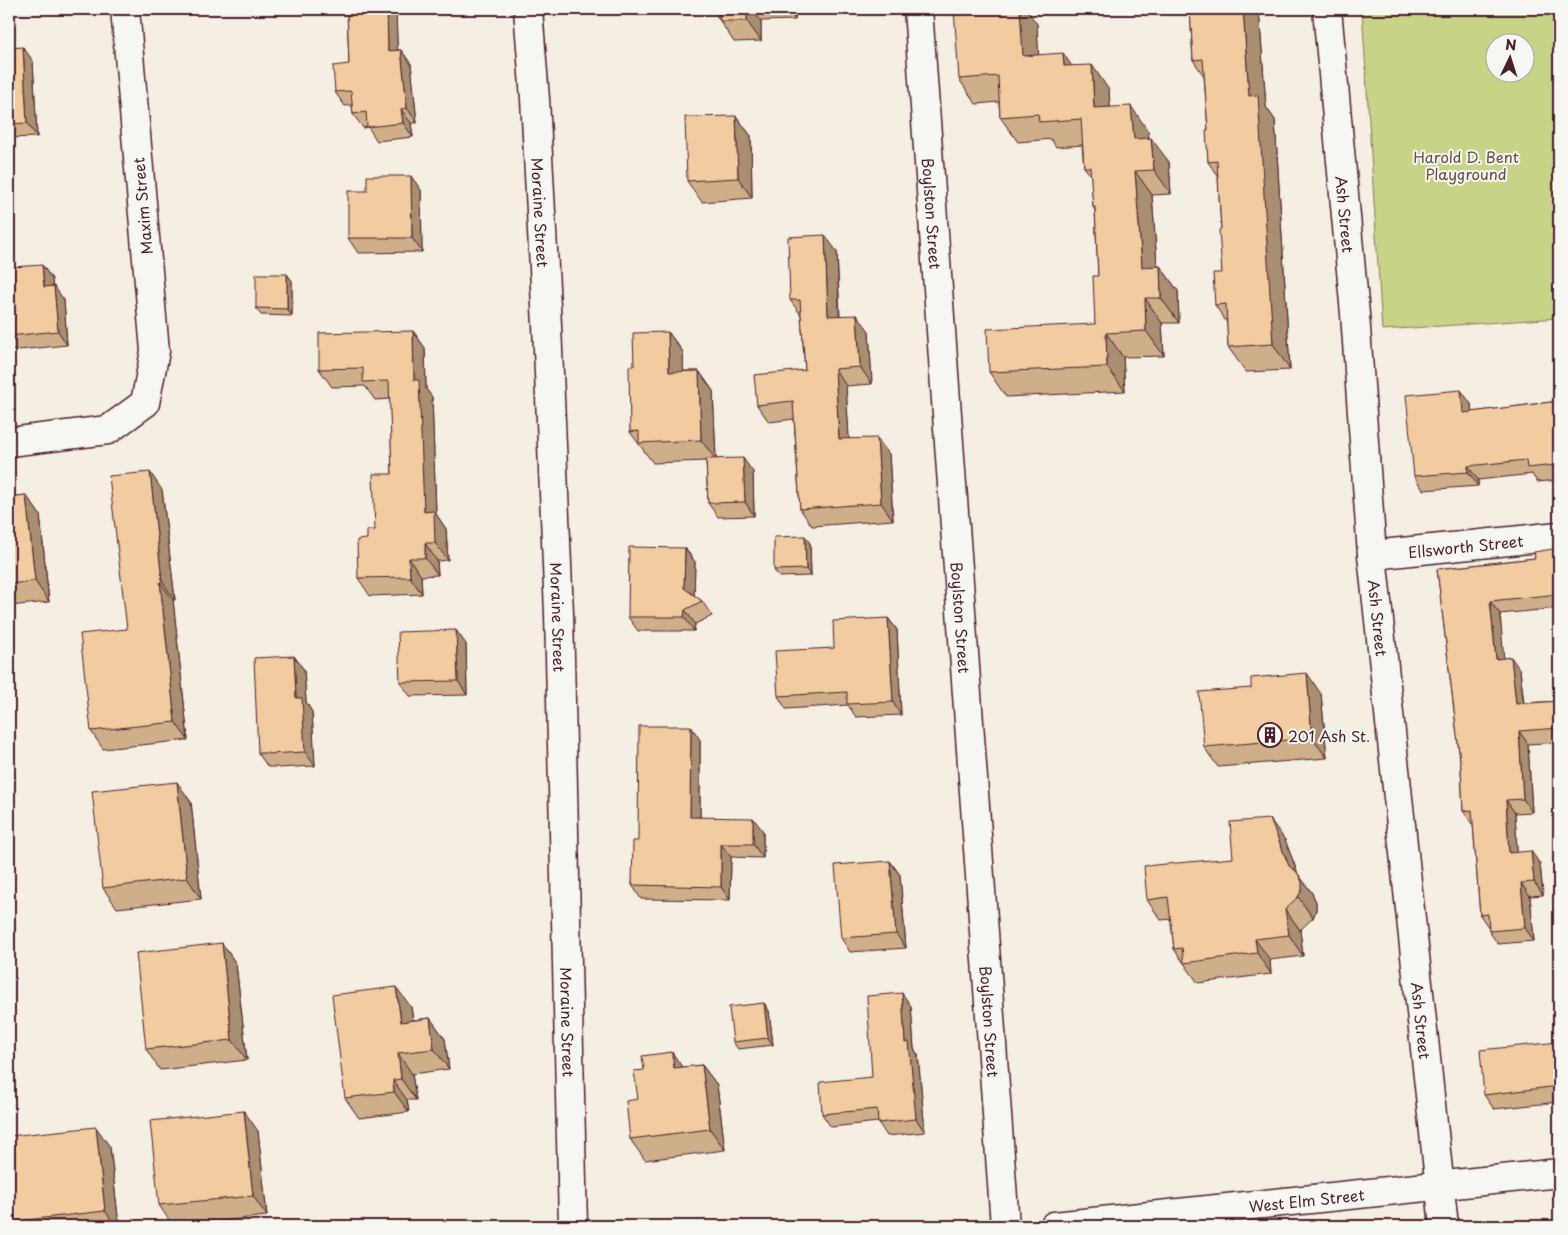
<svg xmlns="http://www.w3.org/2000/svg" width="1568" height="1235" viewBox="0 0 1568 1235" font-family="'Playpen Sans',sans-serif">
<rect width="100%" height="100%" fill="#f5eee2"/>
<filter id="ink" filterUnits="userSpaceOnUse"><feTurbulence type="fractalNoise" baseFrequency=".02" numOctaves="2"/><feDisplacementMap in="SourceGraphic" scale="10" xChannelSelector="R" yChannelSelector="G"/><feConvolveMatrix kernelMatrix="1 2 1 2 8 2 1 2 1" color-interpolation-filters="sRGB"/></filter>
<g filter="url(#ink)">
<path fill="#c7d488" stroke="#887a5a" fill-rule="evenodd" d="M1362 9H1559V318L1382 330ZM1496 42H1526V72H1496Z"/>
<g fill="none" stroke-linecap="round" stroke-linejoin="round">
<defs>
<g id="street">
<path id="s1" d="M528 9 535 99 547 325 559 613 573 1226"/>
<path id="s2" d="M918 9 1005 1226"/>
<path d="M9 442 108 430 145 403 155 351 125 9"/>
<path id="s3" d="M1372 555 1559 536"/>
</g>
<g id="secondary">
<path id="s4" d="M1327 9 1355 314 1372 555 1444 1226"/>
<path id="s5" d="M1054 1226 1559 1173"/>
</g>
</defs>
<use href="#street" stroke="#4a1f2b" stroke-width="31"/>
<use href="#secondary" stroke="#4a1f2b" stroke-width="31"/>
<use href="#street" stroke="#f6f6f2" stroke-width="28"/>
<use href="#secondary" stroke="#f6f6f2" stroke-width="28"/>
</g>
<path fill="#cfaf8a" stroke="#4a1f2b" d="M347 9H396L397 50H401L411 64 417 123H411L413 137 377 141 368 127 363 128 353 114 352 105 345 106 335 92 349 64Z
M712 9H795V20L761 21V41L734 42Z
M1190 9H1259L1266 107 1275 120 1290 370 1246 372 1228 347 1227 323 1215 305 1222 273 1221 229 1218 176 1208 162V130L1204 76 1193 60Z
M1037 24 1038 55 1072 66 1109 90 1110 107 1148 131 1149 138 1169 162 1171 194 1152 195 1157 266H1160L1178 291 1179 323H1162L1164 356 1123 357 1125 391 1006 397 989 372 1095 324 1098 276 1095 210 1093 207 1091 176 1084 167 1082 145 1056 147 1051 139 1018 142 1000 117 999 102 976 104 959 79Z
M9 48 33 61 37 137 9 138Z
M736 116 751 136 752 198 702 202 687 181Z
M421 190 422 252 358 253 348 238Z
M837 252 840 316 869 331 872 384 846 386 849 439 889 454 893 520 812 526 800 509 794 419 769 422 757 405 805 370 801 315 790 300Z
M42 265 52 279V287L64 300 67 345 9 351V291L15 290Z
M287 274 292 281V316L261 315 256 308Z
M413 331 425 348 426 389 432 397 436 514 446 529 448 560 437 561 438 575 421 576 422 594 370 596 358 578 367 539 375 530 392 474 390 399 375 400 365 386 332 387 319 369Z
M668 332 683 352V371H699L713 391 716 459 753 472 754 516 718 517 708 503 706 461 653 463 630 432 634 366Z
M1559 401V480L1537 482 1532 474 1478 480V486L1423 490 1414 476 1471 404 1472 412Z
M162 490 175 600H173L188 740 103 749 91 731 127 629Z
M26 495 40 515 49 602 9 606V497Z
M810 543 811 576 779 577 774 570Z
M685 548 695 562 694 595 702 601 712 616 695 624 694 631H638L628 617Z
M1559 548V608L1500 614 1503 658 1520 670 1524 703 1559 701V742L1528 744 1532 812 1515 813 1517 852 1540 864 1543 895 1530 896 1534 941 1498 944 1489 931V928L1480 915 1473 824H1472L1463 811 1461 768 1437 569 1535 558Z
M888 618 897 630 901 715 856 717 848 705 786 709 778 696 834 648Z
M466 644 467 695 410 696 400 682Z
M294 656 304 670 306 702 312 712 315 766 278 768 277 767H268L258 753Z
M1321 694 1327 758 1218 767 1204 747Z
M700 740V817L763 831V858L731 857 730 900 641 899 632 885 638 841Z
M191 802 201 899 117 908 103 888Z
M1285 840 1298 874 1312 893 1316 902V910L1313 918 1300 930 1303 956 1270 960 1271 974 1198 983 1174 949 1171 919 1161 920 1147 900 1233 858Z
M890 861 900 875 906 948 850 952 841 938Z
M222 943 236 964 247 1060 160 1070 146 1049Z
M764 1003 769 1011 773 1045 738 1049 733 1042Z
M911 1006 914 1049 918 1055 925 1132 887 1136 878 1122 831 1127 822 1114 872 1077Z
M411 1007 413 1020 430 1018 445 1039 449 1069 412 1074 416 1100H407L409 1112 359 1118 345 1098Z
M1559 1042V1102L1494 1109 1484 1095Z
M702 1065 717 1085 725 1150 645 1160 630 1139 638 1099 682 1067Z
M258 1131 267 1216 173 1226 159 1205Z
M9 1136 110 1147 119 1226H9Z"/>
<path fill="#a98f71" stroke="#4a1f2b" d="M387 9H396L398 65 388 51Z
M747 9H752L761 21V41L747 21Z
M787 9H795V20Z
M1014 9H1026L1037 24 1040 81 1023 56Z
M1243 9H1259L1266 107 1275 120 1290 370 1273 344 1249 96Z
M23 47 33 61 37 137 27 123Z
M401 50 411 64 417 123 407 108Z
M1063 53 1080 78 1064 66Z
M1092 65 1109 90 1112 133 1094 108Z
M1131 106 1148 131 1151 164 1134 139Z
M401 109 411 123 413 137 403 123Z
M736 116 751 136 752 198 738 178Z
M1151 138 1169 162 1171 194 1154 170Z
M1135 171 1152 195 1159 292 1142 267Z
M411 176 421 190 422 252 412 238Z
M825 235 837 252 840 333 828 316Z
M42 265 52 279 54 302 44 287Z
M1160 266 1178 291 1179 323 1161 298Z
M287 274 292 281V316L287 309Z
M54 286 64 300 67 345 58 331Z
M1145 298 1162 323 1164 356 1146 331Z
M857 315 869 331 872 384 860 367Z
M413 331 425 348 426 389 432 397 436 514 446 529 448 560 435 543 424 512 414 380Z
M668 332 683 352 684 392 669 372Z
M1106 333 1123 357 1125 391 1107 367Z
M835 369 846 386 850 456 839 439Z
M699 371 713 391 716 460 701 440Z
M1461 390 1471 404 1473 427 1463 413Z
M877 438 889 454 893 520 881 503Z
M1555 453 1559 459V469L1556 465Z
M743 458 753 472 754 516 745 502Z
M1468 466 1478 480V486L1468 472Z
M150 472 162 490 175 600 162 581Z
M26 495 40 515 49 602 35 581Z
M805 536 810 543 811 576 806 569Z
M425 543 437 561 438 575 425 558Z
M685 548 695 562 694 602 684 588Z
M409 558 421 576 422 594 410 577Z
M160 582 173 600 188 740 175 722Z
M1490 601 1500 614 1505 672 1496 659Z
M685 610 695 624 694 631 684 617Z
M888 618 897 630 901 715 893 702Z
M456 630 466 644 467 695 458 681Z
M294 656 304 670 306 702 312 712 315 766 305 752 296 698Z
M1511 657 1520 670 1525 717 1516 704Z
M1307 673 1321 694 1327 758 1312 738Z
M691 726 700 740V830L690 817Z
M1519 731 1528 744 1532 812 1523 799Z
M177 782 191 802 201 899 187 878Z
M1506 800 1515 813 1518 866 1509 853Z
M753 818 763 831V858L753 844Z
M1270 819 1285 840 1298 874 1312 893 1316 902V910L1313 918 1298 897 1289 866Z
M721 844 731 857 730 900 721 887Z
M1531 851 1540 864 1543 895 1534 882Z
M890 861 900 875 906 948 896 934Z
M1521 883 1530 896 1534 941 1525 928Z
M1285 909 1300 930 1303 956 1289 935Z
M1255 939 1270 960 1271 974 1257 953Z
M222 943 236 964 247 1060 232 1040Z
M396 987 411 1007 416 1042 401 1022Z
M902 993 911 1006 914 1049 918 1055 925 1132 916 1119 905 1043Z
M764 1003 769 1011 773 1045 768 1038Z
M430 1018 445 1039 449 1069 434 1049Z
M672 1052 686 1073 674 1068Z
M398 1053 412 1074 416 1100 401 1079Z
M702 1065 717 1085 725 1150 710 1129Z
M393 1080 407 1100 409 1112 394 1092Z
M244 1111 258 1131 267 1216 253 1196Z
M96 1127 110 1147 119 1226H116L105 1211Z"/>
<path fill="#f1cca1" stroke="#4a1f2b" d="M347 9H387L388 51 401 50 407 108 401 109 403 123 367 127 366 112 353 114 351 91 335 92 333 66 349 64Z
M719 9H747V21H720Z
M954 9H1020L1023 56 1063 53 1064 66 1092 65 1094 108 1131 106 1134 139 1151 138 1154 170 1135 171 1142 267 1160 266 1161 298H1145L1146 331 1106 333 1107 367 989 372 987 329 1095 324 1093 276H1098L1095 207H1093L1090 167H1084L1081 119 1039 122 1038 114 1000 117 998 76 959 79Z
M1190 9H1243L1249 96 1258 95 1273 344 1228 347 1226 304 1215 305 1213 273H1222L1219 230 1221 229 1217 161 1208 162 1206 130H1208L1203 59 1193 60Z
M23 47 27 123 9 124V48Z
M736 116 738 178 687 181 685 117Z
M367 176H411L412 238H348V191H367Z
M825 235 828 316 857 315 860 367 835 369 839 439 877 438 881 503 800 509 793 401 757 405 754 375 805 370 800 300H790L788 237Z
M42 265 44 287 54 286 58 331 9 336V291L15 290 13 267Z
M256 274H287V309L256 308Z
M413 331 414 380H419L424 512 434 511 435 543H425V558H409L410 577 358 578 357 540 367 539V530H375L373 474H392L389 381 363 382V368L319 369V333Z
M668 332 669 372 699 371 701 440 639 443V431L630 432 629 366H634L633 333Z
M1461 390 1463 413 1559 401V453H1555L1556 465 1527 468 1526 460 1468 466V472L1414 476 1406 395Z
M743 458 745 502 708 503 706 459Z
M150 472 162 581 160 582 175 722 91 731 80 634 127 629 109 476Z
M26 495 35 581 9 584V497Z
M805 536 806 569 774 570V537Z
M629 547 685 548 684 588 702 601 685 610 684 617H628Z
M1559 548V594L1490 601 1496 659 1511 657 1516 704 1559 701V728L1519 731 1523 799 1506 800 1509 853 1531 851 1534 882 1521 883 1525 928 1489 931 1488 914 1480 915 1472 810 1463 811 1461 768 1437 569 1535 558 1534 552Z
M888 618 893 702 847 704V692L778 696 775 651 834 648 833 621Z
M456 630 458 681 400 682 398 632Z
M294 656 296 698H302L305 752 268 754V753H258L254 658Z
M1307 673 1312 738 1204 747 1199 692 1251 688V678Z
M639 726H691L690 817 753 818V844H721V887L632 885 633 841H638Z
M177 782 187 878 103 888 92 791Z
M1270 819 1289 866 1297 872 1302 882V890L1298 897 1285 909 1289 935 1255 939 1257 953 1184 963 1182 948 1174 949 1168 897 1147 900 1144 866 1233 858 1230 822Z
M890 861 896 934 841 938 835 865Z
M222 943 232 1040 146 1049 136 953Z
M396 987 401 1022 430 1018 434 1049 398 1053 401 1079 393 1080 394 1092 345 1098 332 995Z
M902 993 905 1043 909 1042 916 1119 878 1123 877 1109 822 1114 820 1082 872 1077 867 996Z
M764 1003 768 1038 733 1042 729 1007Z
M1559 1042V1086L1484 1095 1480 1050Z
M672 1052 674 1068 702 1065 710 1129 630 1139 626 1101 638 1099 634 1071 644 1070 642 1056Z
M244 1111 253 1196 159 1205 150 1121Z
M96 1127 105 1211 9 1222V1136Z"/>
</g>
<defs>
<symbol id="building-ring" viewBox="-11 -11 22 22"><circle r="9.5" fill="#f6f6f2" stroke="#4a1f2b" stroke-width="1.5"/><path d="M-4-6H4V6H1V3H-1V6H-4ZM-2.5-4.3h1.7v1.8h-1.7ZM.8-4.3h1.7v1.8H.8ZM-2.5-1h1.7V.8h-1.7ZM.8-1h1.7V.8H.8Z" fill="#4a1f2b"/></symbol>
</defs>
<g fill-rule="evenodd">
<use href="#building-ring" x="1256" y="721" width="28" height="28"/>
</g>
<g text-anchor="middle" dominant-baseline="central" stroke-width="4" stroke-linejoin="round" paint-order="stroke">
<g font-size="15" fill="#694c42" stroke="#f6f6f2">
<text x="1466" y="156">Harold D. Bent<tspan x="1466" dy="17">Playground</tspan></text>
</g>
<g font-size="15" fill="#4a1f2b" stroke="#f6f6f2">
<text transform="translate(142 206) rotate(-95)">Maxim Street</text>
<text stroke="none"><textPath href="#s1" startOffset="204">Moraine Street</textPath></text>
<text stroke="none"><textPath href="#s2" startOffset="205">Boylston Street</textPath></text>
<text stroke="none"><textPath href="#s4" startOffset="206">Ash Street</textPath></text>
<text stroke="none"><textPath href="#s3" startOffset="94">Ellsworth Street</textPath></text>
<text stroke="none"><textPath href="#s1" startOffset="609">Moraine Street</textPath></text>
<text stroke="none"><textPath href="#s2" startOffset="610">Boylston Street</textPath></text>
<text stroke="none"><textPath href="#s4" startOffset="611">Ash Street</textPath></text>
<text stroke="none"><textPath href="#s2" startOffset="1015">Boylston Street</textPath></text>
<text stroke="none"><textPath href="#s4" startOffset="1016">Ash Street</textPath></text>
<text stroke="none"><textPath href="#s1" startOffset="1014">Moraine Street</textPath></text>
<text stroke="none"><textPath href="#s5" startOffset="254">West Elm Street</textPath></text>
</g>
<g font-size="15" fill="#4a1f2b" stroke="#f6f6f2" text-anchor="start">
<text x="1288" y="735">201 Ash St.</text>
</g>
</g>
<rect width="1568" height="1235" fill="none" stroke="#f6f6f2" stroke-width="30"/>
<rect x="15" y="15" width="1538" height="1205" fill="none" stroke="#4a1f2b" stroke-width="2" filter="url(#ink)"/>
<g transform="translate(1510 58) rotate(4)"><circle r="24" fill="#f6f6f2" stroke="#b1a0a2"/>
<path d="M0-4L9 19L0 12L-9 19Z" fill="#4a1f2b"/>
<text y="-8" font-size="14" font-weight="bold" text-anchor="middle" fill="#4a1f2b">N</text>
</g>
</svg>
